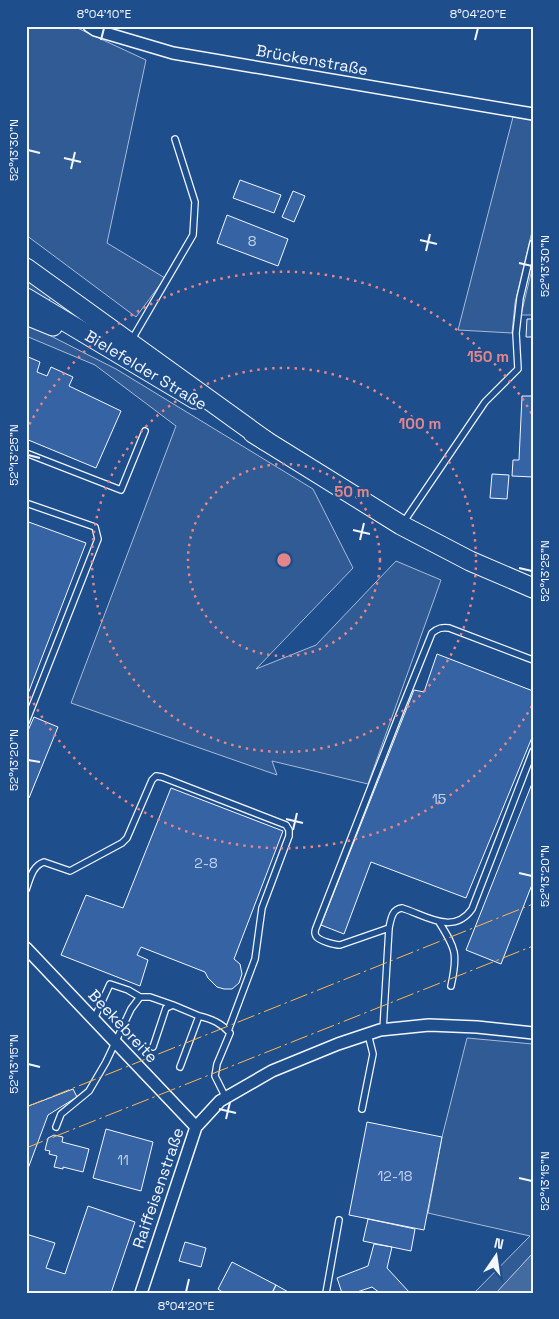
<svg xmlns="http://www.w3.org/2000/svg" width="559" height="1319" viewBox="0 0 559 1319" font-family="'Space Grotesk',sans-serif">
<rect width="100%" height="100%" fill="#1f4e8c"/>
<path fill="#305b95" stroke="#a8bbd7" d="M26 26H73L146 60 107 243 165 278 136 317 26 235Z
M513 117 533 120V227L515 303 512 333 458 330Z
M533 265V315H521Z
M26 275 53 294 48 302 26 289Z
M26 325 43 332 116 369 313 489 353 568 256 669 316 645 396 561 441 580 368 784 272 761 277 775 71 703 176 426 95 365 26 336Z
M467 1038 533 1044V1253L496 1293H474L530 1236 428 1213 442 1137Z"/>
<path fill="#446ba0" stroke="#a8bbd7" d="M533 1253V1293H496Z"/>
<path fill="#3563a3" stroke="#f2f6ff" d="M240 180 281 195 274 213 233 198Z
M293 191 305 196 294 222 282 217Z
M227 215 288 239 278 266 217 243Z
M527 319H533V337H526Z
M26 356 40 362 37 372 47 376 51 367 73 377 69 386 121 411 96 468 26 439Z
M522 396H533V477L512 476 513 460H519Z
M492 474 509 475 507 499 490 498Z
M26 521 86 543 26 699Z
M437 654 533 691V735L466 898 371 862 344 934 321 925 414 690 424 692Z
M34 717 58 727 29 798 26 797V735Z
M533 781V882L501 964 466 950Z
M171 788 283 831 234 959 240 964 242 974 239 983 232 989H224L217 987 208 978 205 972 141 947 137 955 148 960 140 986 61 955 86 895 123 908Z
M73 1089 77 1097 48 1115 26 1174V1107Z
M367 1122 442 1137 424 1230 349 1215Z
M106 1129 153 1142 141 1191 93 1178Z
M54 1135 63 1137 62 1142 89 1149 83 1172 63 1167V1169L54 1167 57 1156 49 1154 50 1151 45 1150 48 1138Z
M88 1206 135 1222 111 1293H26V1234L55 1243 46 1268 65 1274Z
M368 1219 415 1229 411 1251 363 1241Z
M185 1242 206 1248 201 1267 179 1261Z
M374 1244 392 1247 387 1268 410 1293H380L372 1287 354 1293H342L337 1278 368 1266Z
M232 1262 276 1285 272 1293H224L218 1289Z
M276 1285 290 1293H272Z"/>
<g fill="none" stroke-linecap="round" stroke-linejoin="round">
<defs>
<path id="service" d="M131 341 193 235 195 202 175 139
M26 453 121 490 145 431
M26 503 95 527 98 539 26 722
M403 523 485 402 518 369 516 333 520 298 533 243
M26 890C30 879 32 866 44 862L70 871 122 843 127 838 152 780 156 776 162 777 286 825 289 830V836L262 908 255 959 228 1031
M439 922C456 949 458 954 451 986
M389 928 340 945C335 945 319 941 316 936 314 933 315 931 316 928L399 715 432 633C438 628 442 627 449 628L533 660
M94 1019 110 984 128 990 140 997
M383 1030 389 928C391 919 392 909 402 908 425 915 453 936 472 909L533 751
M153 1047 166 1008 173 1005 199 1016
M180 1067 199 1016C212 1019 221 1023 230 1033L217 1064 215 1076 226 1098
M362 1109 373 1054 368 1034
M56 1127 61 1114 89 1091 106 1062 131 1009 140 997H150L173 1005
M326 1293 339 1220"/>
<path id="minor" d="M89 26 95 30 173 53 533 114
M26 948 196 1127
M141 1293 196 1127 220 1101 272 1071 338 1044 380 1030 429 1025 477 1027 533 1033"/>
<path id="primary" d="M26 298 195 399
M253 433 401 525 470 561 533 588"/>
<path id="trunk" d="M26 268 266 441
M26 315 53 326"/>
</defs>
<use href="#service" stroke="#f2f6ff" stroke-width="8"/>
<use href="#minor" stroke="#f2f6ff" stroke-width="14"/>
<use href="#primary" stroke="#f2f6ff" stroke-width="21"/>
<use href="#trunk" stroke="#f2f6ff" stroke-width="21"/>
<use href="#service" stroke="#1f4e8c" stroke-width="5.5"/>
<use href="#minor" stroke="#1f4e8c" stroke-width="11"/>
<use href="#primary" stroke="#1f4e8c" stroke-width="19"/>
<use href="#trunk" stroke="#1f4e8c" stroke-width="19"/>
<path stroke="#ffb74d" stroke-width="1" stroke-dasharray="18 4 2.5 4" stroke-linecap="butt" d="M26 1107 533 904
M26 1148 533 946"/>
</g>
<path fill="none" stroke="#f2f6ff" stroke-width="2" d="M101 40 104 28M475 40 478 28M28 150 40 153M64 158 81 162M71 169 75 152M420 240 437 244M426 251 430 234M519 263 532 266M28 455 40 458M353 530 370 534M360 540 364 523M519 568 532 571M28 760 40 762M286 819 303 823M293 830 297 813M519 873 532 876M28 1064 40 1067M219 1109 236 1113M226 1119 230 1102M519 1178 532 1181M186 1292 189 1279"/>
<g fill="none" stroke="#e38589" stroke-width="2.5" stroke-dasharray="2.5 5">
<circle cx="284" cy="560" r="96"/>
<circle cx="284" cy="560" r="192"/>
<path d="M532 706A288 288 0 0 1 26 689M26 431A288 288 0 0 1 532 414"/>
</g>
<g text-anchor="middle" dominant-baseline="central" stroke-width="4" stroke-linejoin="round" paint-order="stroke">
<g font-size="14" fill="#c3d1e8">
<text x="252" y="241">8</text>
<text x="439" y="799">15</text>
<text x="206" y="863">2-8</text>
<text x="123" y="1160">11</text>
<text x="395" y="1176">12-18</text>
</g>
<g font-size="16" fill="#f2f6ff" stroke="#1f4e8c">
<text transform="translate(312 60) rotate(10)">Brückenstraße</text>
<text transform="translate(146 370) rotate(31)">Bielefelder Straße</text>
<text transform="translate(123 1026) rotate(47)">Beekebreite</text>
<text transform="translate(158 1188) rotate(-71)">Raiffeisenstraße</text>
</g>
</g>
<circle cx="284" cy="560" r="8" fill="#e38589" stroke="#1f4e8c" stroke-width="2.5"/>
<g font-size="15" text-anchor="middle" font-weight="bold" fill="#e38589" stroke="#1f4e8c" stroke-width="4" stroke-linejoin="round" paint-order="stroke">
<text x="488" y="362">150 m</text>
<text x="420" y="429">100 m</text>
<text x="352" y="497">50 m</text>
</g>
<rect width="559" height="1319" fill="none" stroke="#1f4e8c" stroke-width="55"/>
<g transform="translate(496 1256) rotate(13)" stroke="#1f4e8c" stroke-width="4" paint-order="stroke">
<path d="M0-4L9 19L0 12L-9 19Z" fill="#f2f6ff"/>
<text y="-8" font-size="14" font-weight="bold" text-anchor="middle" fill="#f2f6ff">N</text>
</g>
<rect x="28" y="28" width="504" height="1264" fill="none" stroke="#f2f6ff" stroke-width="2"/>
<g font-size="12" text-anchor="middle" fill="#f2f6ff">
<text x="104" y="18">8°04'10"E</text>
<text x="478" y="18">8°04'20"E</text>
<text transform="translate(14 150) rotate(-90)" y="4">52°13'30"N</text>
<text transform="translate(545 266) rotate(-90)" y="4">52°13'30"N</text>
<text transform="translate(14 455) rotate(-90)" y="4">52°13'25"N</text>
<text transform="translate(545 571) rotate(-90)" y="4">52°13'25"N</text>
<text transform="translate(14 760) rotate(-90)" y="4">52°13'20"N</text>
<text transform="translate(545 876) rotate(-90)" y="4">52°13'20"N</text>
<text transform="translate(14 1064) rotate(-90)" y="4">52°13'15"N</text>
<text transform="translate(545 1181) rotate(-90)" y="4">52°13'15"N</text>
<text x="186" y="1310">8°04'20"E</text>
</g>
</svg>
